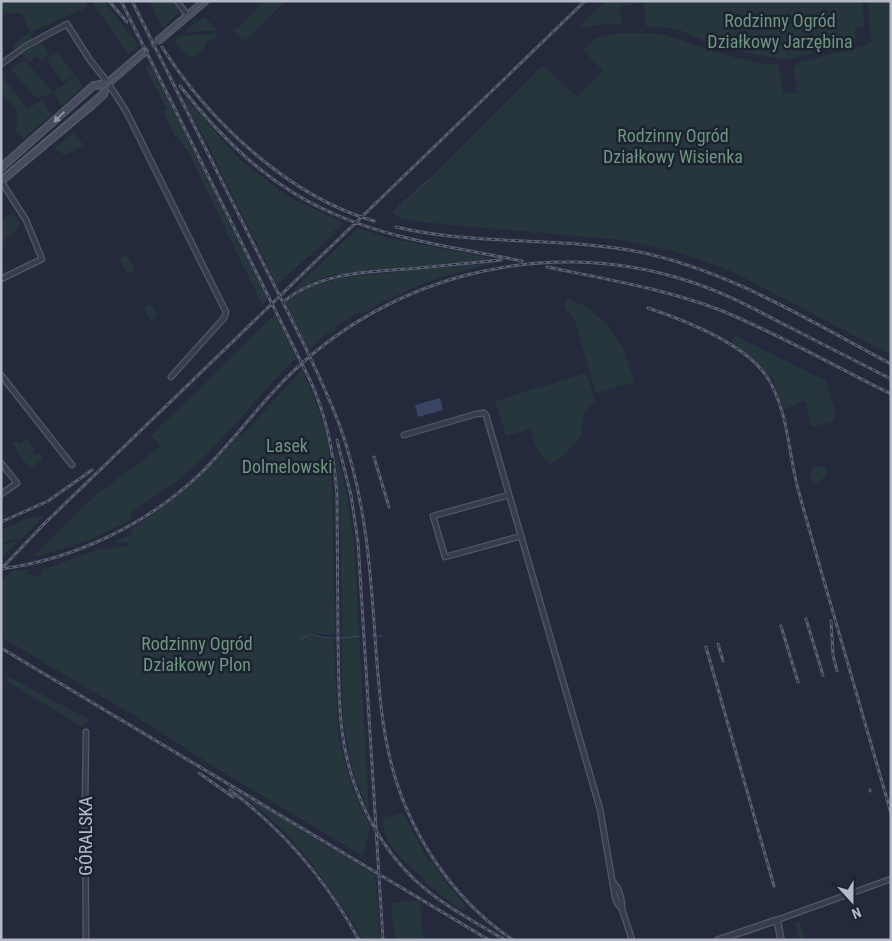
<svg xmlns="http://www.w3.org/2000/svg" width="892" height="941" viewBox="0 0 892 941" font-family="'Roboto Condensed',sans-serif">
<rect width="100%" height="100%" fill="#242a3b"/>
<path fill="#26363c" d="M1 1H86L88 7 33 31 34 33 30 35 33 40 16 49 11 46 30 32 21 13H1Z
M91 1H104L139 46 129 55Z
M149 1H173L180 12 163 28Z
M264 1H285L245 42 233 30 238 28Z
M605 1H863L864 26 855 27 856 39 818 43 819 51 785 60 775 58 732 50 707 42 677 29 646 26 644 2 620 7 621 24H605L578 29Z
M868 1H891V355L729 270 674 251 623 240 460 226 413 221 394 216 395 213 543 65 577 97 603 70 583 50 597 38 610 35 622 33 661 34 733 57 758 63 779 65 783 94 797 93 794 66 798 65V63L868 45V43L871 42Z
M204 17 218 30 183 33 193 24Z
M218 33 215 38 204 44 206 46C201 52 197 58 189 57L174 41 179 36Z
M41 41 49 54 42 61 37 56 29 62 21 54Z
M57 52 74 74 63 82 46 60Z
M24 60 50 89 51 93 37 99 11 69Z
M150 64 268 300 262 305 190 156 177 136 175 137 163 111 167 109 145 67Z
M1 75 28 109 43 99 49 111 53 113 23 139 14 129 18 124 16 110 1 92Z
M75 75 83 87 61 106 54 92Z
M186 98 241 161 289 197 344 223 337 230 335 228 333 229 336 232 277 285 207 143 183 100Z
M73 133 84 145 66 155 53 149Z
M12 213 20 224 14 233 1 243V222Z
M358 228 388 238 495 259 336 274 319 279 289 294Z
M124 256C130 257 135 266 133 271L130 273 126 272 120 260V258Z
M502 262C449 272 408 287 362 314L361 311 335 327 336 329 324 336 308 351 285 302 311 287 344 277Z
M567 298 585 306 606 323 623 347 634 382 596 393 574 319 564 308Z
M146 306C152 304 155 309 157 314L154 320 149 319 145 310Z
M275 314 296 358C266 387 240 421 210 451 187 475 160 494 131 512V520L87 541 35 557 34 555 99 492 104 489 161 446 151 435 200 389Z
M734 335 826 381 834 408 835 421 811 427 806 401 784 409 773 379 764 369 731 341Z
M302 369 318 408 328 444 332 484 335 635 309 633 311 636 332 639 334 641 338 735 351 785 370 826 363 856 216 768 142 720 1 637V581L14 570H29L28 573 34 577 42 574V570L102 548 105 550 128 545V542L116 543 115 541 132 534V528C173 502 208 472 239 435L242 436Z
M586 373 595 401 584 412 581 437 562 457 551 464 538 452 530 429 506 436 495 401Z
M27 439 35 450 32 453 34 455 38 452 43 459 30 469 12 444 16 441 19 444Z
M334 442 347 495 354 543 369 813 352 769 343 716 340 506Z
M815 466 827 468 826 476 814 485 811 480 812 467Z
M45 515 20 540 13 539 1 543V530L27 519Z
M15 541 18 542 1 558V546Z
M5 675 91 720 82 727 8 682Z
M225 783 375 875 380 940H363C339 898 310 858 276 824 260 809 242 797 225 783Z
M403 812 429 862 432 861 442 878 466 906 461 910 425 883V878C412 871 386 845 384 830 383 826 383 822 383 818Z
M416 900 420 903 423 940H395L391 903Z
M798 918 805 937 803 940 799 939 794 919 796 923 799 922Z"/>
<path fill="#3b4563" d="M440 398 443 410 418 417 415 405Z"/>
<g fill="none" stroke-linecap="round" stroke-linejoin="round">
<path stroke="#3b4563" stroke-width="1" d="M393 213 428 180
M371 636H373
M377 636H382
M301 639 311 634C326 640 344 638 360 636"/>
<path stroke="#3a3f50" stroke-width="6" stroke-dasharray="6 3" stroke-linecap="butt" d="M144 52 155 43"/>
<defs>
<path id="minor" d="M177 1 188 16
M1 64 26 46 67 24 90 60 108 83 126 111 226 312 224 318 171 377
M1 181 26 220 42 259 1 279
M1 375 72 465
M404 435 476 414 484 413 486 415 600 809 615 897 617 903 622 909 632 940
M1 463 17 483 1 494
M509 495 433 516 445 557 521 536
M614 883C620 890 622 899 622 909
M777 920 891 879
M86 940 85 805 86 732"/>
<path id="tertiary" d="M718 940 777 920 781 940"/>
<path id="secondary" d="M159 40 205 1
M1 168 93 86 108 83
M1 181 92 105 103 95 108 83 144 52"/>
</defs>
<use href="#minor" stroke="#535866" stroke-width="7"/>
<use href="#tertiary" stroke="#535866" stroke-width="8"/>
<use href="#secondary" stroke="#535866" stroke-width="9"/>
<use href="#minor" stroke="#383d4b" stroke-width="4.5"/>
<use href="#tertiary" stroke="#383d4b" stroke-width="5.5"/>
<use href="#secondary" stroke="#464b5e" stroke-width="6"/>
<path stroke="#5a6072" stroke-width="1" d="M160 41 206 1
M1 176 145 53"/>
<defs>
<path id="rail" d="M109 1 127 22
M121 1 309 378C327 415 334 454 337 495 337 543 338 591 338 639 339 670 338 700 342 731 349 787 375 842 416 881 442 905 475 922 505 940
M132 1C175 87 217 172 260 257 287 311 316 365 338 421 366 495 371 573 376 651 379 685 381 720 389 754 405 827 450 898 513 940
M162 47C209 121 288 196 374 221
M180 86C221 138 269 186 332 213 391 240 459 248 522 261
M396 227C472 245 552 237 629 250 724 267 806 319 891 364
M547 267C605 279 665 289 720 310 779 334 834 366 891 394
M283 302C319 273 364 272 408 269 439 266 470 263 501 260
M648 308C684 320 742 343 765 374 789 408 788 455 799 493 829 600 860 707 891 813
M337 440 351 495 358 542 383 940
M374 457 389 507
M1 522 48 501 92 470
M1 569C75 559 146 525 200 474 227 448 249 418 275 390 377 278 540 234 685 280 722 291 756 310 791 328 824 345 858 362 891 379
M1 569 44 524 585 1
M806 619 823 675
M831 621 833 655 837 671
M781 626 798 682
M718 644 723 661
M706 647 774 886
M1 648 489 940
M199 773 233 797
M230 790C283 830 327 881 359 940
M870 790V791"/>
</defs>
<use href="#rail" stroke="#5a6072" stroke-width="3"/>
<use href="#rail" stroke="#1d2230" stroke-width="1" stroke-dasharray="4" stroke-linecap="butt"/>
</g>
<defs><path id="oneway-solid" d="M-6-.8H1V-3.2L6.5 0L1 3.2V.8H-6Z" transform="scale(1.25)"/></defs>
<use fill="#8e92a2" href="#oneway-solid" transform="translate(59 117) rotate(136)"/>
<g text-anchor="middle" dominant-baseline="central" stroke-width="5" stroke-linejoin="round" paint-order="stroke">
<g font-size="18" fill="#6c967d" stroke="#1d2230">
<text x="780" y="20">Rodzinny Ogród<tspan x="780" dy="21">Działkowy Jarzębina</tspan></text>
<text x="673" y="135">Rodzinny Ogród<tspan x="673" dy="21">Działkowy Wisienka</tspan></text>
<text x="287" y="445">Lasek<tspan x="287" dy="21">Dolmelowski</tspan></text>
<text x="197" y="643">Rodzinny Ogród<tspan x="197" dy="21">Działkowy Plon</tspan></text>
</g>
<g font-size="18" fill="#b4b8c7" stroke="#1d2230">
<text transform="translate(85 836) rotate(-90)">GÓRALSKA</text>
</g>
</g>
<rect width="892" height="941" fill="none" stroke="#b4b8c7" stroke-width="5"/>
<g transform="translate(852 901) rotate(159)" stroke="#1d2230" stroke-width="4" paint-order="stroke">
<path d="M0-4L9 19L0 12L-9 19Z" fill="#b4b8c7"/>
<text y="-8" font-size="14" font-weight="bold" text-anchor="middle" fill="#b4b8c7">N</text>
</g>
</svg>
